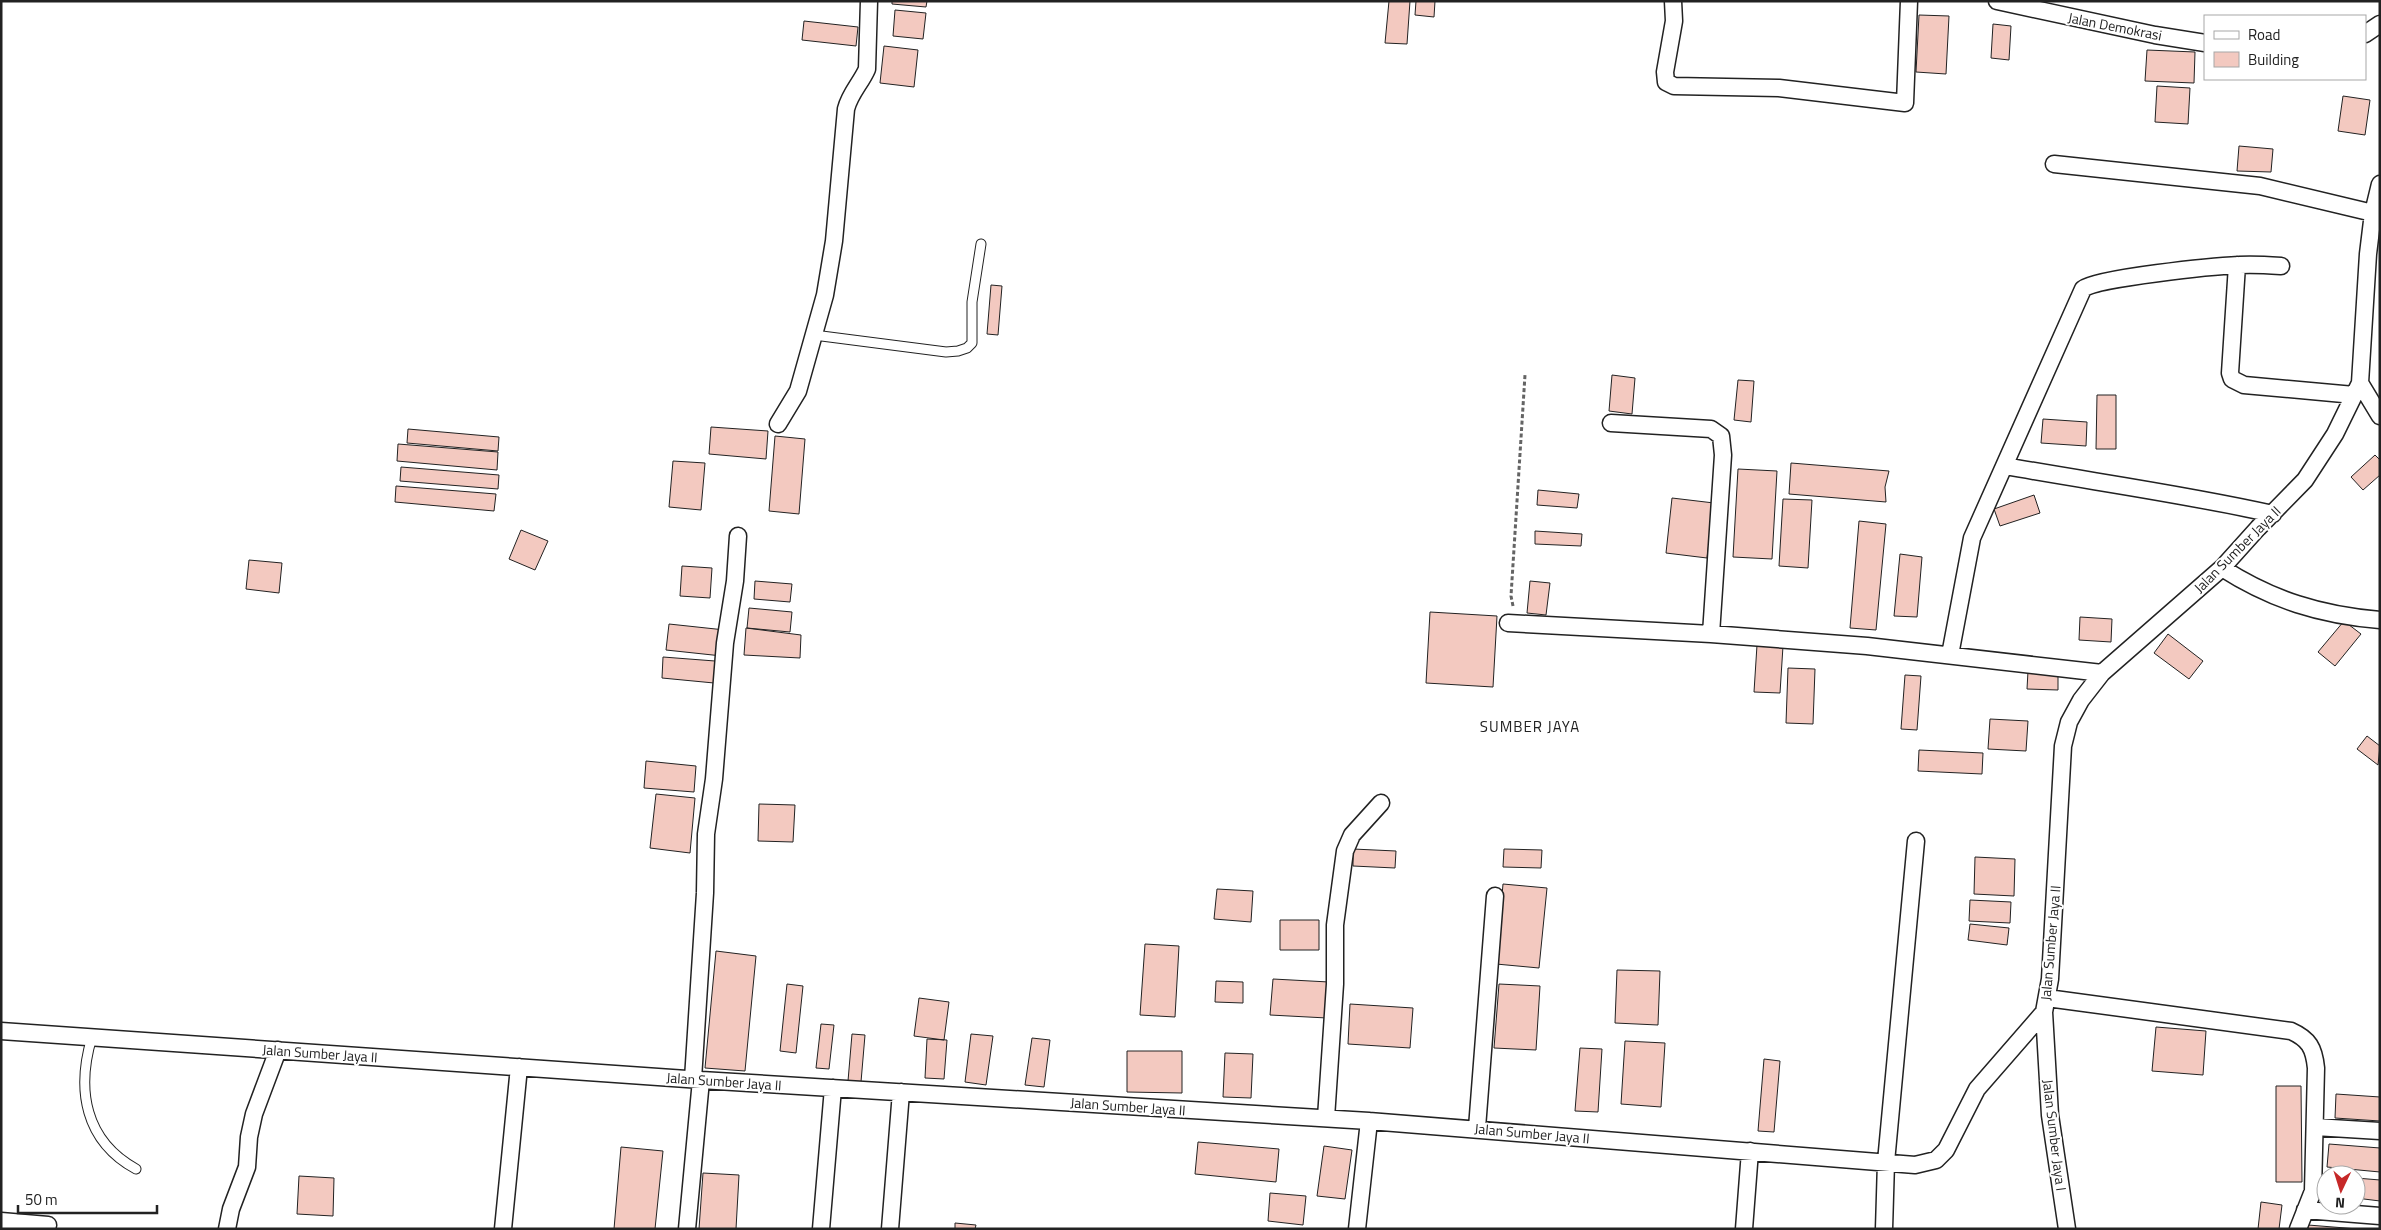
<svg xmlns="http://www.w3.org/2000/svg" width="2381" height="1230" viewBox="0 0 2381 1230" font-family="'Titillium Web',sans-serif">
<rect width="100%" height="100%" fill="#fff"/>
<path fill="#f3c9c0" stroke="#222" d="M892 1H927L926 7 892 4Z
M1389 1H1410L1407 44 1385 43Z
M1416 1H1435L1434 17 1415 15Z
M895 10 926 13 923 39 893 36Z
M1919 15 1949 16 1946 74 1916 72Z
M804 21 858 27 856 46 802 40Z
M1993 24 2011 26 2009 60 1991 58Z
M884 46 918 50 914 87 880 83Z
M2147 50 2195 52 2194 83 2145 81Z
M2157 86 2190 88 2188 124 2155 122Z
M2343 96 2370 100 2365 135 2338 131Z
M2239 146 2273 149 2271 172 2237 171Z
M991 285 1002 286 998 335 987 334Z
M1612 375 1635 378 1632 414 1609 411Z
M1738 380 1754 381 1751 422 1734 420Z
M2097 395H2116V449H2096Z
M2043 419 2087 422 2086 446 2041 443Z
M711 427 768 431 766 459 709 454Z
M408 429 499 437 498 451 407 443Z
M775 436 805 439 799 514 769 511Z
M398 444 498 452 497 470 397 461Z
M2375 455 2380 460V475L2363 490 2351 477Z
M673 461 705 463 701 510 669 507Z
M1791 463 1889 471 1885 487 1886 502 1789 494Z
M401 467 499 475 498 489 400 481Z
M1738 469 1777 471 1772 559 1733 557Z
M396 486 496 494 494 511 395 502Z
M1538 490 1579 494 1577 508 1537 505Z
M2034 495 2040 513 2000 526 1994 509Z
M1672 498 1714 503 1707 558 1666 553Z
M1783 499 1812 500 1808 568 1779 566Z
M1859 521 1886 524 1876 630 1850 628Z
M521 530 548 541 535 570 509 559Z
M1535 531 1582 534 1581 546 1535 544Z
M1900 554 1922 557 1917 617 1894 616Z
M249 560 282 563 279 593 246 589Z
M682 566 712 568 710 598 680 596Z
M755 581 792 584 790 602 754 599Z
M1530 581 1550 583 1546 615 1527 613Z
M749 608 792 612 790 632 747 628Z
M1430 612 1497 616 1493 687 1426 683Z
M2080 617 2112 619 2111 642 2079 640Z
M2344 621 2361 634 2335 666 2318 652Z
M669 624 725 630 722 656 666 650Z
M746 628 801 635 800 658 744 655Z
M2168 634 2203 661 2189 679 2154 653Z
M1757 645 1783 646 1780 693 1754 692Z
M663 657 715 661 714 683 662 678Z
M1788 668 1815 669 1813 724 1786 723Z
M2028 671 2058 672V690L2027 689Z
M1905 675 1921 676 1917 730 1901 729Z
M1990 719 2028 721 2026 751 1988 749Z
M2367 736 2380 746 2378 765 2357 749Z
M1919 750 1983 753 1982 774 1918 771Z
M646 761 696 766 694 792 644 788Z
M656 794 695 798 690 853 650 848Z
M759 804 795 805 793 842 758 841Z
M1353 849 1396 851 1395 868 1353 866Z
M1504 849 1542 850 1541 868 1503 867Z
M1975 857 2015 859 2014 896 1974 894Z
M1503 884 1547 888 1539 968 1496 964Z
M1217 889 1253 891 1251 922 1214 919Z
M1970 900 2011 902 2010 923 1969 921Z
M1280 920H1319V950H1280Z
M1970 924 2009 928 2007 945 1968 940Z
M1145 944 1179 946 1175 1017 1140 1015Z
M716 951 756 956 745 1071 705 1068Z
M1617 970 1660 971 1658 1025 1615 1023Z
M1273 979 1329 982 1327 1018 1270 1015Z
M1216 981 1243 982V1003L1215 1002Z
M787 984 803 986 796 1053 780 1051Z
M1499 984 1540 986 1536 1050 1494 1048Z
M919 998 949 1002 944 1040 914 1036Z
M1350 1004 1413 1008 1410 1048 1348 1044Z
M821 1024 834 1025 829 1069 816 1068Z
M2156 1027 2206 1031 2203 1075 2152 1071Z
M852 1034 865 1035 861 1082 848 1081Z
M971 1034 993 1036 986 1085 965 1082Z
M1032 1038 1050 1040 1044 1087 1025 1085Z
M927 1039 947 1040 944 1079 925 1078Z
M1625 1041 1665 1043 1661 1107 1621 1104Z
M1580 1048 1602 1049 1598 1112 1575 1111Z
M1127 1051H1182V1093L1127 1092Z
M1225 1053 1253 1054 1251 1098 1223 1097Z
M1764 1059 1780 1061 1774 1132 1758 1131Z
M2276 1086H2301L2302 1182H2276Z
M2336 1094 2380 1097V1121L2335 1118Z
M1198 1142 1279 1149 1276 1182 1195 1174Z
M2329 1144 2380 1148V1172L2327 1167Z
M1324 1146 1352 1150 1345 1199 1317 1196Z
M621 1147 663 1151 655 1229H614Z
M703 1173 739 1175 736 1229H699Z
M299 1176 334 1178 333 1216 297 1214Z
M2356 1178 2380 1180V1201L2356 1198Z
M1270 1193 1306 1196 1303 1225 1268 1221Z
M2261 1202 2282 1205 2279 1229H2258Z
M955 1223 976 1225 975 1229H955Z
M2308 1225 2358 1229H2308Z"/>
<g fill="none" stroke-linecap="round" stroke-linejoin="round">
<defs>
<path id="service" d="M814 335 946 352 958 351 967 348 972 343V302L981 244
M92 1037C76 1090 85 1141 136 1169"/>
<path id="minor" d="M1673 1 1674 21 1665 72 1666 82 1674 86 1779 88 1905 103 1909 1
M1997 1 2155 35 2205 43
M2365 34 2380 24
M2054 164 2260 186 2373 213
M2237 265 2230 373 2232 379 2244 385 2354 395
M2360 383 2380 416
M1611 423 1711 429 1721 436 1723 455 1711 634
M778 424 798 391 825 295 834 241 846 109C850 93 861 83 867 69L869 1
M2005 466C2094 482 2184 494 2273 514
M2222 568C2272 600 2320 615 2380 620
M1508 623 1711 634 1867 646 2102 673
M1950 655 1972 538 2083 289C2096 278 2215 266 2239 265 2253 264 2267 265 2281 266
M2047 998 2291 1031C2309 1039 2314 1048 2316 1068L2313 1191 2298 1229
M2044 1012 2050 1115 2067 1229
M1 1031 701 1080 1369 1121 1915 1165 1936 1160 1946 1150 1977 1089 2044 1012 2050 979 2063 746 2069 722 2081 700 2102 673 2222 568 2258 528 2305 480 2335 434 2360 383 2368 254 2373 213 2380 184
M693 1079 705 893 706 834 714 779 725 643 735 581 738 536
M1326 1118 1335 984V925L1345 851 1352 835 1381 803
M2315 1127 2380 1131
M1477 1128 1495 896
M2305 1210 2380 1216
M1 1221 48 1225
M227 1229 231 1209 247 1167 249 1137 254 1114 278 1050
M503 1229 519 1067
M687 1229 701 1080
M821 1229 833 1088
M890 1229 901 1092
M1357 1229 1369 1121
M1744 1229 1750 1151
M1884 1229 1886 1162 1916 841"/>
</defs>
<use href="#service" stroke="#222" stroke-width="11"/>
<use href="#minor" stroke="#222" stroke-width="19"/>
<path stroke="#646464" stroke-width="3" stroke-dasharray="4 2.5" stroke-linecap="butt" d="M1513 606 1511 596 1525 375"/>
<use href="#service" stroke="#fff" stroke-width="9"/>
<use href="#minor" stroke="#fff" stroke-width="16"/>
</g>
<g text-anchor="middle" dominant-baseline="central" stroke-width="4" stroke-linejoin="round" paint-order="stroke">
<g font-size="14" fill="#222" stroke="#fff">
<text transform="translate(2115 26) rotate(11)">Jalan Demokrasi</text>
<text transform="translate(2237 549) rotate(-45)">Jalan Sumber Jaya II</text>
<text transform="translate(2050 943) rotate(-85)">Jalan Sumber Jaya II</text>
<text transform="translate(320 1053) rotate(4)">Jalan Sumber Jaya II</text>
<text transform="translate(724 1081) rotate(4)">Jalan Sumber Jaya II</text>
<text transform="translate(1128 1106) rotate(4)">Jalan Sumber Jaya II</text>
<text transform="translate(1532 1133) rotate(5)">Jalan Sumber Jaya II</text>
<text transform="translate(2055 1135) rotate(83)">Jalan Sumber Jaya I</text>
</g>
<g font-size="15" letter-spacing="1" fill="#222" stroke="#fff">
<text x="1530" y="726">SUMBER JAYA</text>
</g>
</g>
<rect width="2381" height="1230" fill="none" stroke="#222222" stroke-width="5"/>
<rect x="2204" y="15" width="162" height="65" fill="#ffffff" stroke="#a7a7a7"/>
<rect x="2214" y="31" width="25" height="8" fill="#ffffff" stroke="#a7a7a7"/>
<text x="2248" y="40" font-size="15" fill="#222222">Road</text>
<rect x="2214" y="52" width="25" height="15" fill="#f3c9c0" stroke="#a7a7a7"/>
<text x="2248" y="65" font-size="15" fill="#222222">Building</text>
<g transform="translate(2341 1190) rotate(184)"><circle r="24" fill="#ffffff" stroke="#a7a7a7"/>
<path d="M0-4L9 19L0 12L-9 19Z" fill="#c62828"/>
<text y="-8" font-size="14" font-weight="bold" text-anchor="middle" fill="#222222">N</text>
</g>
<path d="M18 1205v8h139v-8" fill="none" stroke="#222222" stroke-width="2.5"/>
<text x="25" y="1205" font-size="15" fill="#222222" stroke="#ffffff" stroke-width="4" paint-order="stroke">50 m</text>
</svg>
